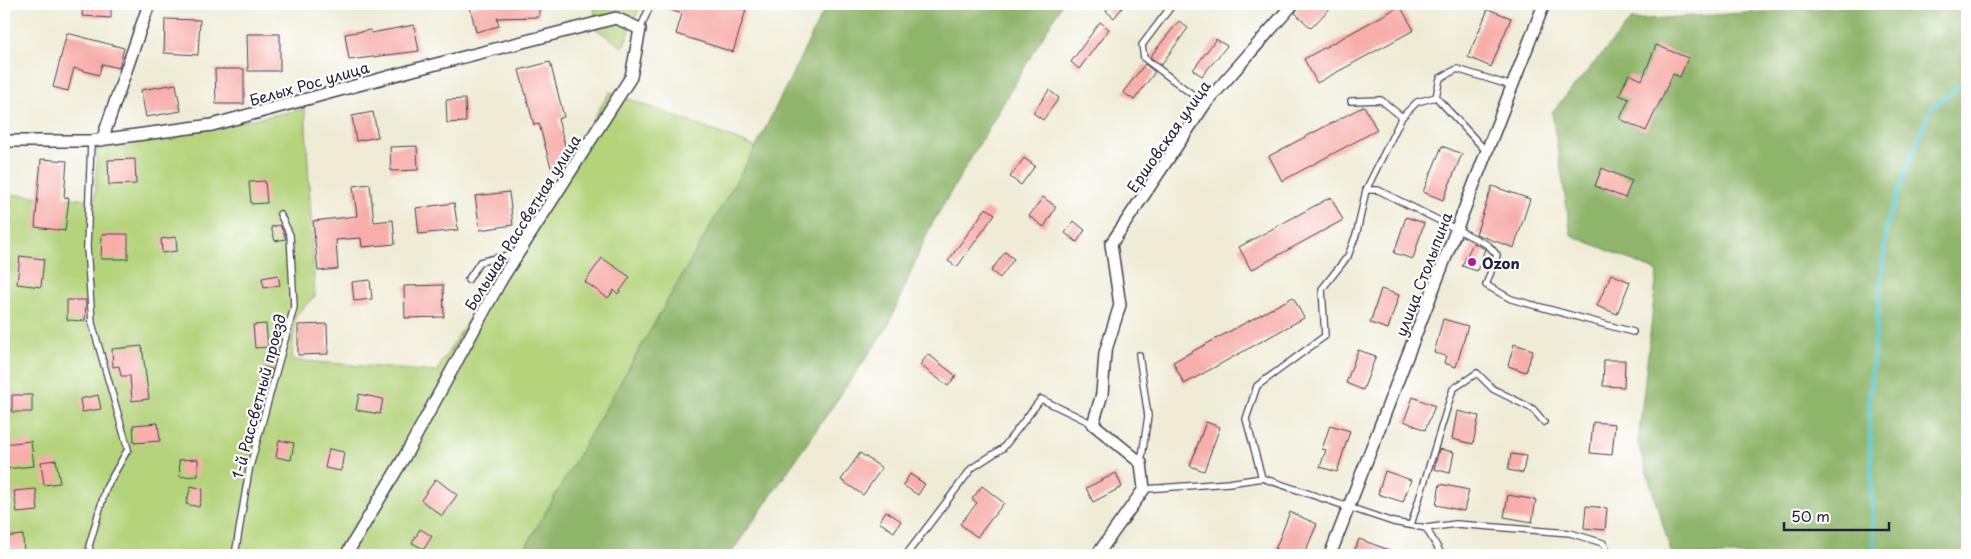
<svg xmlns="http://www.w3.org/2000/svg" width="1971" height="559" viewBox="0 0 1971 559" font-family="'Playpen Sans',sans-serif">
<rect width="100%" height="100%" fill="#fff"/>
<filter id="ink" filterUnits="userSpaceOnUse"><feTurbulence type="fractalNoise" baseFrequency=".02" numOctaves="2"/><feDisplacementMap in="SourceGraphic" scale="10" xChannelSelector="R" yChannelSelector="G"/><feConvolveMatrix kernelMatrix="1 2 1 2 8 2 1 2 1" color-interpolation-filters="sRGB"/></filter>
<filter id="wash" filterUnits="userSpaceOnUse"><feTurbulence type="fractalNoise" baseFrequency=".0096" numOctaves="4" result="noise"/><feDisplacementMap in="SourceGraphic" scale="20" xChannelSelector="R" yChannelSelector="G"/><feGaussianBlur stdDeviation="1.12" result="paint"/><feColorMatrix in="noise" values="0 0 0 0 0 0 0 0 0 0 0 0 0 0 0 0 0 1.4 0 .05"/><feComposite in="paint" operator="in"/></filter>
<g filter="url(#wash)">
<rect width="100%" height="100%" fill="#efebd5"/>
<path fill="#b4d37a" stroke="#6b7a5a" d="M594 4H641L623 47 596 29Z
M610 92 756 147 521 555H4V194L95 200 97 150 305 109 315 296 295 316 292 360 436 372Z"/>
<path fill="#8fb56a" stroke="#586c52" d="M827 4H1062L929 229 888 326 730 555H521L756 147Z
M1889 4H1967V555H1672L1638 443 1657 271 1571 235 1552 112 1631 20Z"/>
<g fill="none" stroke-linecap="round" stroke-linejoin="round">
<path stroke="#5bc8d0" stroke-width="4.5" d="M1874 555 1869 404 1887 222 1930 109 1967 80"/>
</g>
<g id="blocks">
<path fill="#f7aea9" d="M83 4H111V18L82 16Z
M482 4H539V17L497 18 499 26 476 32 470 7Z
M659 4H726L746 10 733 52 676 34 682 14 659 6Z
M1111 4H1125L1114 18 1106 11Z
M1300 4H1334L1311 28 1295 13Z
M1400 6 1414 30 1317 83 1304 59Z
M1488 9 1511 18 1491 67 1468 57Z
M165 19 200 20 198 55 164 53Z
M1179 21 1188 28 1161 65 1150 57Z
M1100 22 1109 29 1079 69 1071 62Z
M414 25 419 51 349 60 345 34 370 30 371 33Z
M67 33 124 48 119 68 102 64 99 75 74 68 68 91 53 87Z
M247 34H280V71H248Z
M1216 39 1227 46 1202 76 1193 70Z
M1656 45 1688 58 1680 77 1673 74 1646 131 1620 119 1629 99 1619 95 1629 74 1642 80Z
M550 62 564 117 558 119 569 160 564 168 552 171 539 124 534 125 519 70Z
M1145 64 1155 72 1134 100 1123 92Z
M215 69H244V104H216Z
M176 84 181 111 146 117 141 90Z
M1049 90 1059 98 1043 120 1033 113Z
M465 99 466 122 447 123 446 100Z
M1364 106 1377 130 1282 181 1269 156Z
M373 112 378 137 356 141 352 116Z
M417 146 418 170 391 171 390 147Z
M1442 146 1462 154 1443 200 1423 192Z
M1024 158 1035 166 1021 185 1010 177Z
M41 159 67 161 64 197 69 198 65 231 35 227Z
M135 159 136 184 109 185 108 160Z
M1602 168 1632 181 1625 198 1595 186Z
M265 181 267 203 251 204 249 182Z
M370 184 374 222 393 220 395 244 362 247 361 238 336 240 338 269 318 271 313 221 357 216 353 186Z
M1492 186 1530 199 1514 248 1476 234Z
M509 192 513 225 480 230 475 196Z
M1043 197 1056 207 1044 227 1029 216Z
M1331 197 1343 220 1251 270 1239 247Z
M454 203 458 230 419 234 416 208Z
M986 208 995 214 957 267 948 261Z
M1406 217 1424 223 1413 259 1394 253Z
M1074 221 1085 230 1077 242 1065 233Z
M280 225 286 239 275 241 271 227Z
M102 234H128V259H101Z
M176 237 177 251 162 253 161 239Z
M1473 243 1485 249 1477 271 1462 266Z
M1005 252 1014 259 1000 278 991 271Z
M20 256 44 259 41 287 17 284Z
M602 258 630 277 618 294 614 290 608 298 585 282Z
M1611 274 1630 282 1617 314 1597 306Z
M278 275 280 285 264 288 262 278Z
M370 280 372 299 354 301 352 282Z
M443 285 444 317 405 318 404 286Z
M1381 289 1399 295 1388 329 1370 323Z
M1293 297 1304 318 1184 384 1173 362Z
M67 300H86L85 321 67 320Z
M1443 319 1468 326 1456 367 1444 363 1446 356 1434 353Z
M266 324 268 347 255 348 253 325Z
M327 324 328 354 298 355V325Z
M1514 344 1533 350 1526 372 1508 366Z
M142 346 149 399 132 401 130 376H121L119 366 113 367 112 349Z
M1358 350 1376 356 1363 390 1346 383Z
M928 354 956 376 948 386 920 365Z
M1604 360H1625L1624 387 1603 386Z
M263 367 272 369 268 384 259 381Z
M359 394 383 399 380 414 356 410Z
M12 395H32V412H12Z
M98 395 101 409 82 412 80 399Z
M1413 397 1435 406 1425 430 1404 421Z
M1457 411 1479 416 1473 444 1452 439Z
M1206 422 1220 427 1204 471 1190 466Z
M1593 422 1615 424 1612 455 1590 453Z
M158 423 160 441 134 443 133 425Z
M1330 425 1350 431 1337 472 1320 467 1326 450 1322 449Z
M279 440 294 443 291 460 276 457Z
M31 441 34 466 5 469 4 444Z
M329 449 344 452 341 471 325 468Z
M1439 449 1454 452 1450 473 1434 469Z
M860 453 882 468 863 495 841 480Z
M1511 454 1526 456 1523 473 1508 470Z
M198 459V476L180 477 179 460Z
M56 460 60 483 44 485 41 462Z
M1385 471 1411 480 1403 502 1378 494Z
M1116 473 1122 487 1093 502 1086 488Z
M910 474 925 484 918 495 903 485Z
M436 479 457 495 442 516 421 500Z
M1440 484 1469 490 1464 511 1436 505Z
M191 486 203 489 199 507 186 504Z
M982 486 1004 503 977 537 960 524 977 503 972 499Z
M36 489 38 511 17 513 14 491Z
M1508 495 1536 500 1532 522 1504 517Z
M1586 506 1607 508 1605 530 1584 528Z
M886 511 901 521 894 532 879 522Z
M1290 512 1317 524 1304 555H1273Z
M420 529 432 536 424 549 412 543Z
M23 535 24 553 4 554V537Z
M1359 539 1400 554V555H1353Z"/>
</g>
</g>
<g filter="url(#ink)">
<use href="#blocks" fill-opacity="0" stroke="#414052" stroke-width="1"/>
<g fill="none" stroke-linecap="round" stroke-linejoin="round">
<defs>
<path id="lane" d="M1173 4 1142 45 1144 58 1205 104
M640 29 651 4
M1436 97 1440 78 1457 69 1512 86
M1351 101 1381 100 1402 117
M1366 190H1378L1488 245 1497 255 1486 285 1511 299 1633 332
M468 280 480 262 516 253
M1139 355 1148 416 1141 463
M1262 478 1246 419 1257 386 1325 336 1322 289 1348 256 1357 232 1366 190 1402 117 1417 102 1436 97 1487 152
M1144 489 1229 483 1262 478 1393 522 1426 528 1456 524 1570 533 1603 543 1610 555
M1411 525 1453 389 1477 373 1493 389 1533 409 1544 422
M1426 528 1442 555
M91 555 89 546 106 488 128 449 92 323 87 247 91 141
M235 555 249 470 294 307 290 235 280 214
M906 555 972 468 1003 448 1041 399 1093 424"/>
<path id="street" d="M102 140 149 4
M4 141H91L212 125 413 70 616 18 640 29 631 77 501 280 405 456 346 555
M1097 555 1144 489 1141 463 1093 424 1102 394 1105 353 1120 305 1111 244 1205 104 1293 4
M1330 555 1544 4"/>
</defs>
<use href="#lane" stroke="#414052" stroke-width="8"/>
<use href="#street" stroke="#414052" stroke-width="14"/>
<use href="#lane" stroke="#fff" stroke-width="5.5"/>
<use href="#street" stroke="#fff" stroke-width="11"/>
</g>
</g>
<circle fill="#b5179e" stroke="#fff" stroke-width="2" cx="1472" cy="262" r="5"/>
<g text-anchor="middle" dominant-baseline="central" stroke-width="4.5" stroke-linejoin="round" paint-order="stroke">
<g font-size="15" fill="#22223b" stroke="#fff">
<text transform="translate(309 83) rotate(-16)">Белых Рос улица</text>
<text transform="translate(1168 136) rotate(-55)">Ершовская улица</text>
<text transform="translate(522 222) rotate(-58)">Большая Рассветная улица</text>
<text transform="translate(1423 274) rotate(-69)">улица Столыпина</text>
<text transform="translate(258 396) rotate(-75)">1-й Рассветный проезд</text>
</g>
<g font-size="15" font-weight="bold" fill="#22223b" stroke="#fff" text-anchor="start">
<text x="1482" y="262">Ozon</text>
</g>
</g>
<rect width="1971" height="559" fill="none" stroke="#fff" stroke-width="20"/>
<path d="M1784 522v8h105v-8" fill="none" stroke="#22223b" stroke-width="2.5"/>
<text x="1791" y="522" font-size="15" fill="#22223b" stroke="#ffffff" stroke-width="4" paint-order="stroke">50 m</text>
</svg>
